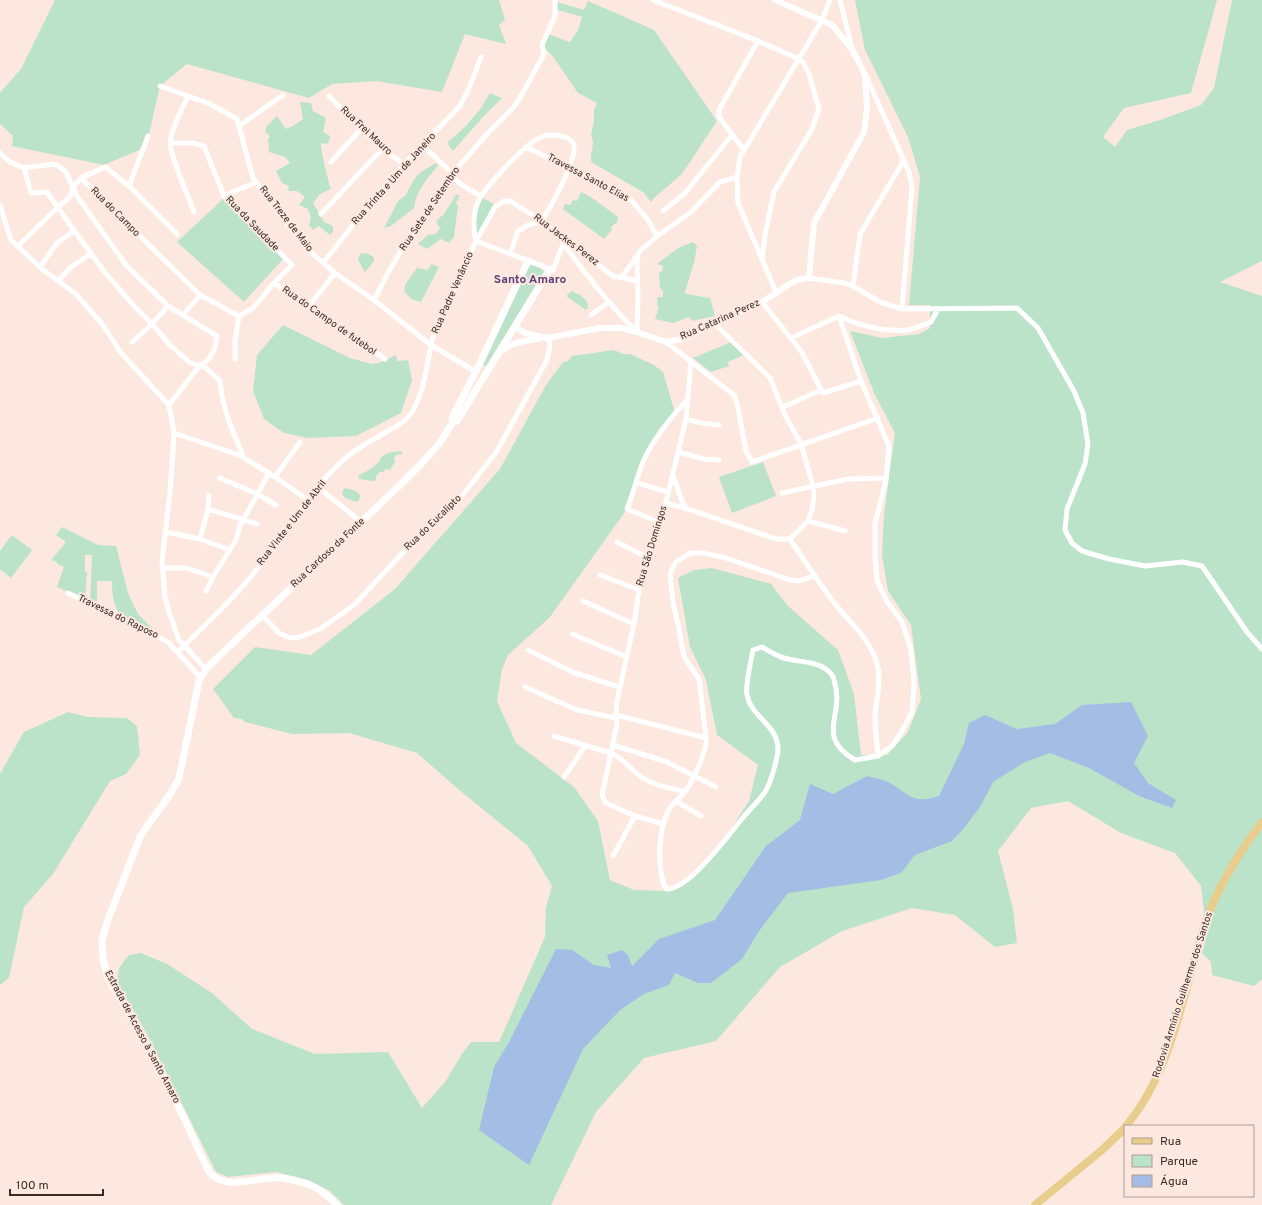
<svg xmlns="http://www.w3.org/2000/svg" width="1262" height="1205" viewBox="0 0 1262 1205" font-family="Overpass,sans-serif">
<rect width="100%" height="100%" fill="#fde8df"/>
<path fill="#bae3c9" d="M55 0H499L505 20 499 25 506 44 465 34 442 92 376 81 332 84 309 98 187 64 160 86 146 147 104 165 12 146 13 136 0 124V93L21 69Z
M855 0H1217L1191 93 1124 108 1103 137 1115 147 1127 130 1160 120 1201 105 1214 88 1232 0H1262V261L1220 282 1262 296V979L1254 986 1212 975 1211 962 1202 953 1207 936 1201 886 1175 853 1121 833 1068 801 1031 808 998 851 1013 909 1017 943 995 947 955 915 912 908 842 931 780 967 716 1041 644 1058 596 1112 551 1205H344L330 1191 308 1180 276 1172 228 1177 216 1172 146 1032 117 982 119 968 129 955 141 953 167 964 212 993 252 1029 315 1054 388 1052 422 1108 445 1082 462 1054 471 1042H499L545 937 546 908 552 886 528 846 458 789 417 753 349 733 292 734 245 722 242 719 234 718 213 689 255 647 311 655 395 589 500 469 546 385 563 362 568 361 572 356 614 350 624 354H630L654 365 663 372 675 413 652 446 627 509 550 617 508 655 502 669 497 701 516 743 574 787 598 821 610 880 634 890 670 891 713 856 749 801 758 765 717 735 706 680 690 647 678 578 694 570 712 568 771 584 788 606 838 650 854 694 861 755H887L908 732 921 699 911 625 888 591 882 555 884 515 895 433 874 393 850 331 882 338 919 334 930 328V305H909L920 177 908 137 865 50Z
M588 1 654 30 717 121 682 174 654 198 651 202 643 192 591 162V153L592 152 593 142 591 135 594 121V109L597 103 578 93 554 58 543 46 548 34 570 42 578 30 582 17 555 9 557 2 584 10Z
M490 93 502 98 483 117 453 151 449 146 448 142 466 126 481 108Z
M300 102 311 103 313 111 326 118 323 132 330 136 328 144 321 143C321 152 328 180 331 189L320 194 313 203 324 222 333 226V232L330 235 319 226 313 230 309 225 311 218 308 209 299 205 305 197 297 191H288L289 186 282 183 276 171 290 163 285 157 269 152 268 139 270 136 265 132 267 126 277 116 286 129 295 125 303 119Z
M436 163 438 166C426 179 416 192 414 208L391 226 384 228 398 201 405 196 415 178 421 172Z
M581 192 591 197 618 217 617 222 611 227 612 230 604 239 563 209 565 204 570 205 573 200 577 201Z
M456 195H460L456 203 458 206 454 237 449 243 441 239 427 249 418 244 428 235 436 234 440 228 436 221 444 214Z
M483 198 494 204 477 235C473 226 477 207 483 198Z
M223 199 284 258 244 302 177 242Z
M693 242 697 246 694 263 685 292 686 294 710 298 715 316 692 321 689 317 673 323 655 319 659 307 657 305 658 297H663V291L660 288 659 272H662L663 266 657 264 678 248Z
M366 253 374 257V261L365 272 358 260 360 254Z
M431 264 439 267 421 302 411 299 404 291 406 283 417 268 428 270Z
M529 265C534 265 542 268 544 272L486 366 483 365Z
M572 291C579 295 589 298 588 308L586 310 567 297V295Z
M283 325 350 358 372 364 379 363 396 355 397 361 408 360 412 380 401 413 356 436 308 438 284 433 264 419 253 391 257 355Z
M736 340 744 355 728 362 729 366 711 372 693 358Z
M400 451 403 453 400 455 397 454 394 459 395 462 390 470 386 469 383 472H380L376 476V480L372 481 359 479V475L369 470 379 462 381 457 388 453Z
M763 462 776 496 732 513 719 477Z
M344 488C351 489 356 490 361 496L357 502C350 499 347 501 342 494Z
M62 527 98 545 116 546 128 593 138 614 159 635C152 632 126 621 122 617 113 607 112 593 112 581H97V606L90 602 92 555H85V572H87L85 599 57 587 64 567 57 564V562L51 560 66 542 56 535Z
M12 535 32 550 11 578 0 569V551Z
M68 712 88 717 127 718 137 726 140 755 126 774 110 781 53 874 24 907 9 978 0 985V774L24 732Z"/>
<path fill="#a4bde4" d="M1131 702 1148 736 1134 763 1148 783 1176 800 1172 808 1139 796 1089 768 1050 753 1025 762 993 782 980 807 964 828 952 841 915 855 901 873 881 880 788 893 759 931 742 959 711 983H698L675 973 669 985 644 994 620 1010 583 1049 529 1165 479 1130 494 1067 509 1042 556 949 572 950 594 965 611 968 607 955 622 950 628 955 632 966 659 939 715 920 766 846 800 820 810 784 833 794 867 776C874 778 882 779 888 782 910 794 912 805 939 796L964 744 969 723 985 715 1017 729 1055 724 1082 705Z"/>
<g fill="none" stroke-linecap="round" stroke-linejoin="round">
<path stroke="#fff" stroke-width="5" d="M653 0 758 41 799 59 803 62 809 74 819 109 812 129 774 192 765 235 762 259
M840 0 852 48
M866 76 909 172 912 187 902 309
M160 86 210 104 237 119 253 178 286 223 313 254 335 273 374 300 431 345 476 372
M188 96C182 110 172 126 170 142 169 154 189 198 194 212
M329 96 361 129 382 149 404 164
M239 126 283 95
M170 143H193L204 146 224 196 292 265 274 283 253 308 239 316
M422 145 451 172C454 183 471 190 481 196
M526 147 610 188 632 201 648 220 657 236
M744 150 719 117V110L758 41
M0 153 10 162 24 168 54 164 60 167 66 172 77 196 126 265 168 306 217 336 215 348 208 360 200 365 169 405
M331 162 361 129
M24 168 31 193 47 192 73 229 104 271 133 305 152 324 170 345 189 362 206 368 220 381C222 409 233 432 244 458
M81 178 200 295 239 316
M129 186 148 136
M224 196 256 182
M0 205 11 240 42 269 76 294 103 325 121 353 169 405 174 433 170 493 162 561 165 597 169 612 179 640 206 669
M663 211 685 193 732 135
M321 214 382 149
M476 241C473 229 473 213 478 202 483 189 527 142 541 137 548 134 558 135 565 137 570 139 574 142 574 147 576 162 550 208 541 222L530 224 518 231 510 254
M476 241 495 207 504 201H510L534 216 613 276 638 281
M563 243C586 274 609 305 637 332
M18 246 58 207 70 197 73 187 81 178 105 167 129 186 177 234
M323 263 364 211 404 164 459 107C470 91 474 74 481 57
M40 267 57 243 74 231
M622 277 637 256
M809 278 844 283 853 286 880 302 902 309 1017 308 1038 328 1074 391 1083 413 1088 444 1085 464 1067 509 1065 530 1072 543 1082 551 1109 559 1145 566 1183 562 1202 566 1247 632 1262 649
M58 281 71 267 91 254
M274 283 385 359
M853 286 860 234 904 160
M776 292 738 203 737 177 740 157 822 20 830 0
M374 300 390 269 409 238 451 175 488 133 513 108 521 96 544 54 542 45 555 16V0
M762 302 801 351 823 393 861 381
M309 306 335 273
M183 315 200 295
M591 315 609 302
M637 332 638 296 637 261 638 255 640 251 657 236 690 213 720 182 737 177
M791 338 839 316
M132 342 152 324 168 306
M666 342 735 396 738 408 746 451 752 462 878 418
M235 359V341L239 316
M783 407 821 390
M686 419 701 423 719 425
M174 433 239 455 269 473
M678 452 704 459 719 460
M673 476 682 501 687 509
M275 477 300 442
M220 478 257 494 276 505
M637 483 668 492
M318 487 361 522
M782 493 848 479 886 478
M666 503 688 509 776 539H790L808 521 812 510 814 497 813 486 801 444 785 415 770 378 714 323
M208 509 257 524
M808 521 845 531
M661 523 627 509C633 494 637 477 643 462 653 439 671 417 688 399
M166 532 200 539 208 509 209 495
M200 539 230 550
M790 539C804 560 817 580 832 600 847 620 871 639 877 664 882 681 876 699 875 716 875 729 877 743 878 756
M617 542 647 557
M162 568H187L213 577
M600 575 639 590
M206 591 213 577 236 540 240 526 269 473 308 500
M68 593 168 642 200 677
M583 601 634 624
M262 615 279 633 290 638 300 637 320 629 354 605 410 545 461 497 497 451 547 360 550 346 549 337
M572 634 627 657
M528 650 575 673 619 687
M178 652C203 626 231 602 253 574 283 537 306 495 341 462 352 451 368 443 381 435 393 428 405 423 412 412 427 387 426 360 434 334L476 241 553 270 565 239
M525 687 577 710 616 718
M616 715 706 738C708 750 692 782 685 792 679 799 671 804 667 813 658 835 658 864 664 886L667 889C689 889 728 836 741 820 749 810 758 802 765 792 770 785 778 757 778 749 778 725 751 717 747 695 745 686 751 661 753 650L762 647C769 651 777 656 784 658 800 663 821 660 832 675 834 678 834 681 835 684 844 715 815 737 855 760L878 756 892 746 902 731 912 712 914 684 911 649 902 622 886 600 877 580 875 554V524L886 480 889 446 861 381 839 316C860 326 884 332 907 330 915 329 924 324 931 322L938 309
M554 736 611 753C623 758 632 771 643 778 655 786 672 788 685 792
M706 738 699 679 684 657 678 624 673 603 670 574 676 562 690 553H703L726 558 790 580 799 581 814 576
M613 745 667 762 716 787
M564 777 585 746
M676 801 701 816
M664 824 635 816 606 803 604 800 602 795 617 724 616 715 617 701 634 624 639 590 647 557 661 523 686 419 691 362
M613 856 635 816"/>
<path stroke="#fff" stroke-width="6" d="M516 323 517 328 525 333 547 338 600 328H621L637 332 666 342 683 339 714 323 759 304 796 280 809 278 814 223 864 132 867 108 865 75 852 49 832 25 775 0
M501 351 515 343 541 338"/>
<path stroke="#fff" stroke-width="7" d="M528 261 480 363 452 418 453 422 457 421 550 269
M337 1205C332 1200 327 1195 321 1191 311 1184 295 1180 283 1178 258 1175 227 1193 209 1172L182 1114 148 1047 108 978 103 960 102 941 106 925 140 837C152 817 169 800 179 778L199 681 206 669 218 657 396 489 422 463 439 444 453 422"/>
<path stroke="#e9cd8c" stroke-width="8" d="M1126 1126C1172 1071 1182 997 1203 930 1215 891 1238 854 1262 822
M1035 1205 1102 1150 1125 1128"/>
</g>
<g text-anchor="middle" dominant-baseline="central" stroke-width="4" stroke-linejoin="round" paint-order="stroke">
<g font-size="10" fill="#382b26" stroke="#fde8df">
<text transform="translate(366 131) rotate(43)">Rua Frei Mauro</text>
<text transform="translate(588 178) rotate(28)">Travessa Santo Elias</text>
<text transform="translate(394 179) rotate(-48)">Rua Trinta e Um de Janeiro</text>
<text transform="translate(430 209) rotate(-56)">Rua Sete de Setembro</text>
<text transform="translate(115 212) rotate(45)">Rua do Campo</text>
<text transform="translate(286 219) rotate(52)">Rua Treze de Maio</text>
<text transform="translate(252 224) rotate(46)">Rua da Saudade</text>
<text transform="translate(566 240) rotate(37)">Rua Jackes Perez</text>
<text transform="translate(453 293) rotate(-66)">Rua Padre Venâncio</text>
<text transform="translate(720 320) rotate(-24)">Rua Catarina Perez</text>
<text transform="translate(329 321) rotate(35)">Rua do Campo de futebol</text>
<text transform="translate(292 523) rotate(-52)">Rua Vinte e Um de Abril</text>
<text transform="translate(433 523) rotate(-44)">Rua do Eucalipto</text>
<text transform="translate(652 546) rotate(-73)">Rua São Domingos</text>
<text transform="translate(328 553) rotate(-43)">Rua Cardoso da Fonte</text>
<text transform="translate(118 617) rotate(26)">Travessa do Raposo</text>
<text transform="translate(1183 995) rotate(-72)">Rodovia Armínio Guilherme dos Santos</text>
<text transform="translate(142 1037) rotate(62)">Estrada de Acesso à Santo Amaro</text>
</g>
<g font-size="12" font-weight="bold" fill="#5c3e79" stroke="#fde8df">
<text x="530" y="280">Santo Amaro</text>
</g>
</g>
<rect x="1124" y="1125" width="130" height="72" fill="#fde8df" stroke="#ae9c95"/>
<rect x="1132" y="1138" width="20" height="6" fill="#e9cd8c" stroke="#ae9c95"/>
<text x="1160" y="1145" font-size="12" fill="#382b26">Rua</text>
<rect x="1132" y="1155" width="20" height="12" fill="#bae3c9" stroke="#ae9c95"/>
<text x="1160" y="1165" font-size="12" fill="#382b26">Parque</text>
<rect x="1132" y="1175" width="20" height="12" fill="#a4bde4" stroke="#ae9c95"/>
<text x="1160" y="1185" font-size="12" fill="#382b26">Água</text>
<path d="M10 1189v6h93v-6" fill="none" stroke="#382b26" stroke-width="2"/>
<text x="16" y="1189" font-size="12" fill="#382b26" stroke="#fde8df" stroke-width="3" paint-order="stroke">100 m</text>
</svg>
